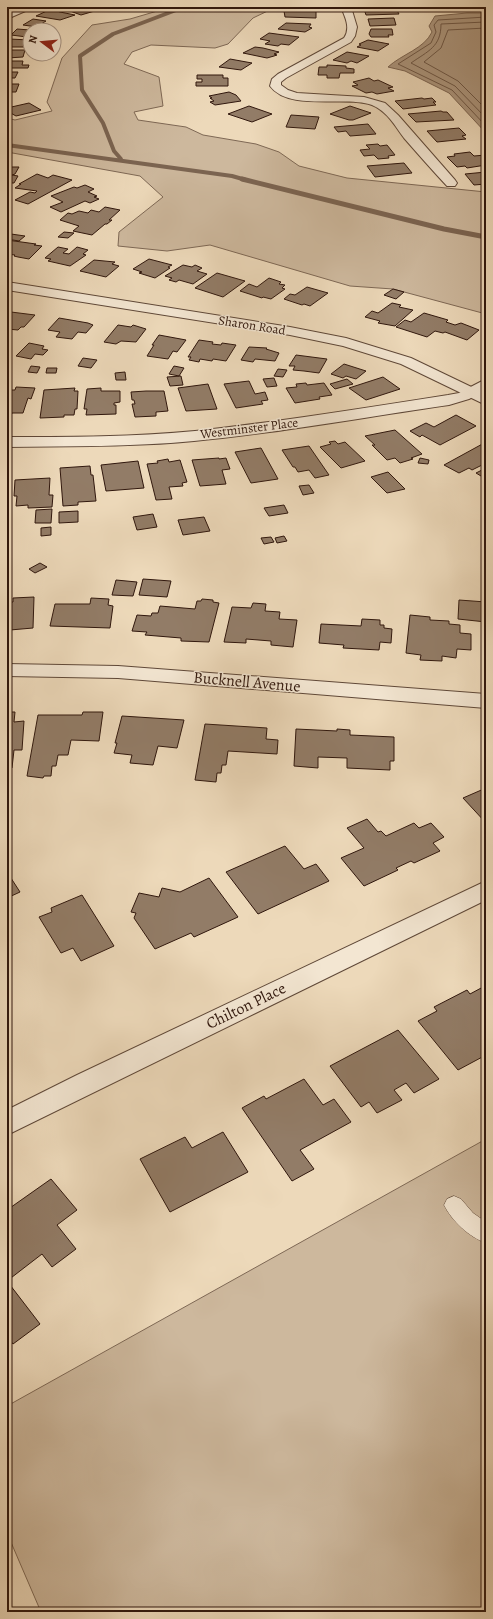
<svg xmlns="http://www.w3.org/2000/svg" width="493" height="1619" viewBox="0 0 493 1619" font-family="Alegreya,serif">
<rect width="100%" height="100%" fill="#edd9ba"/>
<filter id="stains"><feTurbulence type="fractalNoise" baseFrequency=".005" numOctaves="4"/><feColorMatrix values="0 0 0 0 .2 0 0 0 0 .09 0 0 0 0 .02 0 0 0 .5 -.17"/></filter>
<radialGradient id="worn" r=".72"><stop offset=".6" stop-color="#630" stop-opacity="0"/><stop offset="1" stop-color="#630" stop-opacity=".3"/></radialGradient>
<path fill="#cdb89d" stroke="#7e6855" d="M171 7H276L253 18 228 44 215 48 151 45 132 52 124 64 159 77 163 106 134 112 138 120 186 127 203 135 256 144 279 152 299 166 347 178 486 192V314L393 289 350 286 210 245 167 251 118 246 119 232 163 197 140 176 7 152V118L15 120 52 111 47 102 62 58 92 25 130 19Z
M486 1139V1612H41L7 1533V1406Z"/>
<path fill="#ad977f" stroke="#7b6451" d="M467 13H486V133L449 93 405 71 388 67C402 54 424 49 432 32L429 26 435 16Z"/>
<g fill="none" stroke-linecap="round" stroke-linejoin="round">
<path stroke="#6e5746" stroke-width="1" d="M486 17 438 20 434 25 436 32 431 43 398 64 452 90 486 126
M486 22 441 24C441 47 428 51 411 63L455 86 486 118
M486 28 448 30 441 48 424 62 458 81 486 109"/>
<path stroke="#7b6451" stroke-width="4" d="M7 145 232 176 246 180
M121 159 114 151 103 123 82 90 80 56 113 34 184 7"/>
<path stroke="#7b6451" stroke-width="5" d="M242 179 444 229 486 237"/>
</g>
<path fill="#927c67" stroke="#30170d" d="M59 7H89L98 10 81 15Z
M395 7 399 14 366 15 364 9Z
M51 9 60 12 75 15 60 20 36 16Z
M316 10V18L285 17 284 11Z
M394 18 396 25 370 26 368 19Z
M33 19 46 21 41 24H46L42 27H37L23 25Z
M286 23 311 24 309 27 312 28 305 32 278 29Z
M17 29 30 30V31L27 37 11 35Z
M371 29H392L393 35H388L389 37H371L369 34Z
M269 33 299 37 289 45 281 44 278 46 265 44 270 41 260 39Z
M9 39 30 40V47H7Z
M368 40 389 44 378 51 357 47 361 45 359 44Z
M255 47 263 48 279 52 274 54 277 55 274 56 267 58 243 53Z
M7 50H25L23 57 7 58Z
M347 52 369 56 357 63 351 61 347 63 333 60Z
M230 59 252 63 241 70 219 67Z
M7 61H23L22 65H29L28 68H7Z
M327 65 346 66V68L354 69V73H340L339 78H327V75H318L319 67H327Z
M7 72H18L15 78H7Z
M197 75H223V78H228V86H196V82H202V79H197Z
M369 78 374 81 378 80 393 87 388 88 394 91 377 94 372 92 366 93 352 86 358 85 353 82Z
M7 84H19L16 92H7Z
M229 92 236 95 241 101 215 105 210 102 214 101 210 98H212L209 96Z
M422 98 424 99 432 98 436 102H433L436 105 403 109 395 101Z
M29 103 41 110 16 116 7 111V108Z
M249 106 272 114 252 122 228 114Z
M350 106 371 113 353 120H349L330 114Z
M441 111 443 112H447L454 120 416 122 408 114Z
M291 115 319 117 315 129 286 127Z
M368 124 376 134 350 136 346 131 338 132 334 127Z
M459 128 466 135 462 136 466 139 437 142 427 131Z
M378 144 380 146 387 145 395 155 388 156 389 158 378 159 374 155 364 156 360 150 370 149 366 145Z
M470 152 474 156 486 155V165L467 168 465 166 457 167 447 157 455 156 454 154Z
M404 163 412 173 375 177 367 166Z
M7 167H19L15 174 12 175 18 176 14 183H11L8 187Z
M486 172V184L474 185 465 174Z
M37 174 48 178 53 175 72 180 28 204 15 200 30 192 35 193 37 191 15 188 21 184H19Z
M85 185 94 189 88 192 97 196 94 197 99 199 90 203 85 201 61 212 50 207 63 202 51 196 74 187 77 188Z
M105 207 120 210 109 220H112L107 224H105L92 235 73 231 79 226 60 220 68 213 72 214 79 211 88 213 91 210 99 212Z
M64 232 74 233 68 238 58 237Z
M11 234 25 236 19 241 7 239Z
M7 240 36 244 34 245 42 246 29 259 18 257 14 256 15 255 7 254Z
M58 247 68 249 63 253 69 254 77 247 88 250 83 254 86 255 70 266 48 261 51 259 45 258Z
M149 259 172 265 168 267 170 268 155 278 139 273 142 272 133 269Z
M94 260 115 262 112 264 119 266 106 277 80 271Z
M183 265 192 267 195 265 202 268 197 271 207 274 193 284 179 280 176 282 169 280 172 278 165 276Z
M217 273 245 281 223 297 195 288Z
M269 278 281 282 279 284 285 285 282 288 285 289 271 299 263 297 262 298 240 291 249 284 257 287Z
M307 287 328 293 310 306 304 304 302 305 284 299 290 294 295 295Z
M393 289 404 292 396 299 384 295Z
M392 303 401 305 399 307 413 310 395 326 378 323 380 321 365 317 372 311 378 313Z
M11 312 35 315 24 327H21L18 330 7 329V316Z
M424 313 448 320 446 322 455 325 461 323 479 330 467 340 445 332 443 333 435 331 427 337 396 327 405 320 411 322Z
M59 318 88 323 93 325 86 333 78 332 72 339 56 337 60 332 48 330Z
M118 325 131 327 133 325 146 329 136 342 121 341 116 344 104 342Z
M159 335 186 340 177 352 173 351 168 359 147 356 154 345H152Z
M199 340 213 342 212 344 221 345 222 343 236 345 226 361 213 359 212 361 200 359 199 362 189 360 191 357H188Z
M29 343 44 346 42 349 48 350 43 355 35 354 31 359 16 356Z
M249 347 267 348 266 349 279 353 275 361 255 359 253 362 241 360Z
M296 355 327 359 319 373 304 371 293 370 295 366H289Z
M83 358 97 360 91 368 78 366Z
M344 364 366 371 356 379 346 376 343 378 331 374Z
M31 366 40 367 37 373 28 372Z
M174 366 184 368 179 376 169 374Z
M47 368H57L56 373H46Z
M278 369 287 370 283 377 274 376Z
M125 372 126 380H116L115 373Z
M181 376 183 385 170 386 167 377Z
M383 377 400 389 366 400 349 388Z
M274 378 277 386 267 387 263 379Z
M347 379 353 384 335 389 330 384Z
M249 381 255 394 265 392 268 400 261 401 263 404 236 408 224 384Z
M306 383 307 385 324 383 332 395 319 397 320 399 295 403 286 388 297 387 296 384Z
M208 384 217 409 186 411 178 388Z
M16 387 35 388 31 399 28 398 23 413H12L11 416H7V390H15Z
M75 388 74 391H78L77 409H75L74 415H64V417L40 418 44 390Z
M101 388V391H120V402L114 403V405H116V414L86 415 87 409H84L87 389Z
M146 391H164L168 411 156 412V416L135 417 132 404H135L134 400H132L131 392Z
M456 415 476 426 440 445 422 435 420 437 410 431 426 423 434 427Z
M395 430 422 454 411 458 413 459 400 463 395 458 387 460 372 445H375L365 436Z
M335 441 338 444 345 442 365 461 341 468 320 447 331 444 329 442Z
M486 442V463L472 470 469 468 459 473 444 465Z
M309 446 329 475 315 478 309 470 298 472 295 467H293L282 450Z
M261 448 278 479 251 483 235 452Z
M219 458V459L226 458 230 469 222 470 226 484 200 486 192 460Z
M420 458 429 460 428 464 418 463Z
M168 459 169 462 180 460 187 482 182 483 183 486 169 487 172 499 156 500 147 464 158 463 157 461Z
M138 461 144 488 106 491 101 465Z
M90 466 91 475H93L96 501 78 502V505L63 506 60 468Z
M486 468V479L476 473Z
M388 472 405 489 387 493 371 477Z
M50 478 49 495H53L52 507 28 508V505L16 506 17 496H14L15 480Z
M309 485 314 493 303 495 299 486Z
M284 505 288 513 269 516 264 508Z
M52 509 51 523H35L36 510Z
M78 511V522L59 523V512Z
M153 514 157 527 137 530 133 517Z
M204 517 210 531 183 535 178 520Z
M51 527V535L41 536V528Z
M284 536 287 541 277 543 275 538Z
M271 537 274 542 264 544 261 538Z
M40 563 47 567 35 573 29 569Z
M143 579 171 581 167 597 139 595Z
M116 580 137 582 133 596 112 595Z
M34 597 33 628 10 630V632L7 633V602H13V598Z
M91 598 109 599 108 605 113 606 110 628 50 626 55 604H90Z
M202 599 213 600V602L219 603 209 642 181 641V638L145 635 147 632 132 631 137 615 151 616 152 613H158L160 606 195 609 197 601H201Z
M459 600 486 602V622L458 619Z
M253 603 266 604 265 611 280 612 279 619 297 620 293 647 271 645V641L246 639V643L224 642 232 607 251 608Z
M410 615 430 617V620L449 621V624L460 625V633L471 634V650L457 649 456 658 442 656V661L420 660 421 655 406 653Z
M362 619 380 620V625H384V628L392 629 391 643 380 642 379 650 343 648 344 645 319 643 321 624 361 626Z
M7 712H15L14 722 24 721 22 750H14L12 768H7Z
M83 712H103L99 741 71 740 68 755H58L56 766H52L51 776H44L43 778 27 776 38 715H82Z
M122 716 184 720 177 748 158 746 153 765 130 763 132 755 114 753 117 743H115Z
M205 724 267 728 266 739 278 740 277 754 228 751 226 765H222L221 773H217L216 782 195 780Z
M296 729 337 731V729L350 730V735L394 737V761H390V770L347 768V758L318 757V768L294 766Z
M486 788V823L463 798Z
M367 819 378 832 381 831 386 836 414 823 419 828 431 823 444 837 433 843 440 851 414 863 411 861 396 868 398 870 364 886 341 858 364 848 347 828Z
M285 846 304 869 316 864 329 881 258 914 226 872Z
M9 875 20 892 7 898V876Z
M209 878 238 917 194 937 191 933 155 949 134 918 136 913 131 912 139 893 159 897 162 888 180 892Z
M82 895 114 946 81 961 73 948 61 953 39 917 52 912 51 908Z
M483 987 486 991V1055L458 1070 418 1021 437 1011 434 1007 467 990 470 994Z
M398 1030 439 1079 414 1093 406 1083 394 1090 402 1100 377 1113 369 1102 361 1107 330 1066Z
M304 1079 323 1105 334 1099 351 1122 300 1150 314 1169 292 1181 242 1108 264 1096 266 1099Z
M223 1132 248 1172 170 1212 140 1159 185 1137 192 1148Z
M51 1179 77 1210 57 1225 76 1249 52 1267 42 1254 7 1281V1210Z
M7 1281 40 1324 13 1344 7 1336Z"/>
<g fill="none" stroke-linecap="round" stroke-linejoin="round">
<defs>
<path id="service" d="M454 1196 461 1199 473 1213 486 1222V1243C469 1237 452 1221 444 1205L447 1199Z"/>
<path id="minor" d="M19 7H32L30 9 7 19V12Z
M341 7H351L357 27 355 36 351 42 286 78 281 82V85L288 90 297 93 364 97 385 103 398 115 455 180 457 183 455 186H447C432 170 418 154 404 138 395 126 387 111 372 105 345 95 289 112 270 86L272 79 278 74 344 38C351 28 345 17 341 7Z
M486 379V390L469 399 449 405C364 417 280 433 194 441 132 447 70 446 7 447V437C70 437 133 437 195 431 280 422 364 408 448 395L459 393Z
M7 664 118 666 486 694V708L118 678 7 676Z
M486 881V900L7 1135V1110L77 1075Z"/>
<path id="tertiary" d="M7 282 290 327 346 338 411 358 486 394V405L401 364 343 346 290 335 7 290Z"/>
</defs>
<use href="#service" stroke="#5f4838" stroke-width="1"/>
<use href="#minor" stroke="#5f4838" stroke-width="2"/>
<use href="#tertiary" stroke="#5f4838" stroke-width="2"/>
<use href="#service" fill="#f3e6d2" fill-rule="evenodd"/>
<use href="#minor" fill="#f3e6d2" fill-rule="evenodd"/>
<use href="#tertiary" fill="#f3e6d2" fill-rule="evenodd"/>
</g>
<g text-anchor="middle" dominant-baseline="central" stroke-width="3" stroke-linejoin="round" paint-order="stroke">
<g font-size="13" fill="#30170d" stroke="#f3e6d2">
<text transform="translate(252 325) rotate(9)">Sharon Road</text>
<text transform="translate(249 428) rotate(-7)">Westminster Place</text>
</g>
<g font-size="16" fill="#30170d" stroke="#f3e6d2">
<text transform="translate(247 682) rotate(5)">Bucknell Avenue</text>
<text transform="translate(246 1006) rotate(-26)">Chilton Place</text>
</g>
</g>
<rect width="493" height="1619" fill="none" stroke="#edd9ba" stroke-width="24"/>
<rect x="8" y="8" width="477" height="1603" fill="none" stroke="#30170d" stroke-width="2"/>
<rect x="12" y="12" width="469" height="1595" fill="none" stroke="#30170d"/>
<g transform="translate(42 42) rotate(286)"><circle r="19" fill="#f3e6d2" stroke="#a59383"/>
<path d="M0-3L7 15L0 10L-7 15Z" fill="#8f2418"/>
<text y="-6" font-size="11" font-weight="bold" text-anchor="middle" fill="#30170d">N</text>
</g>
<rect width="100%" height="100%" filter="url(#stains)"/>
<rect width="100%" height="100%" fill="url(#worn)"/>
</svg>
